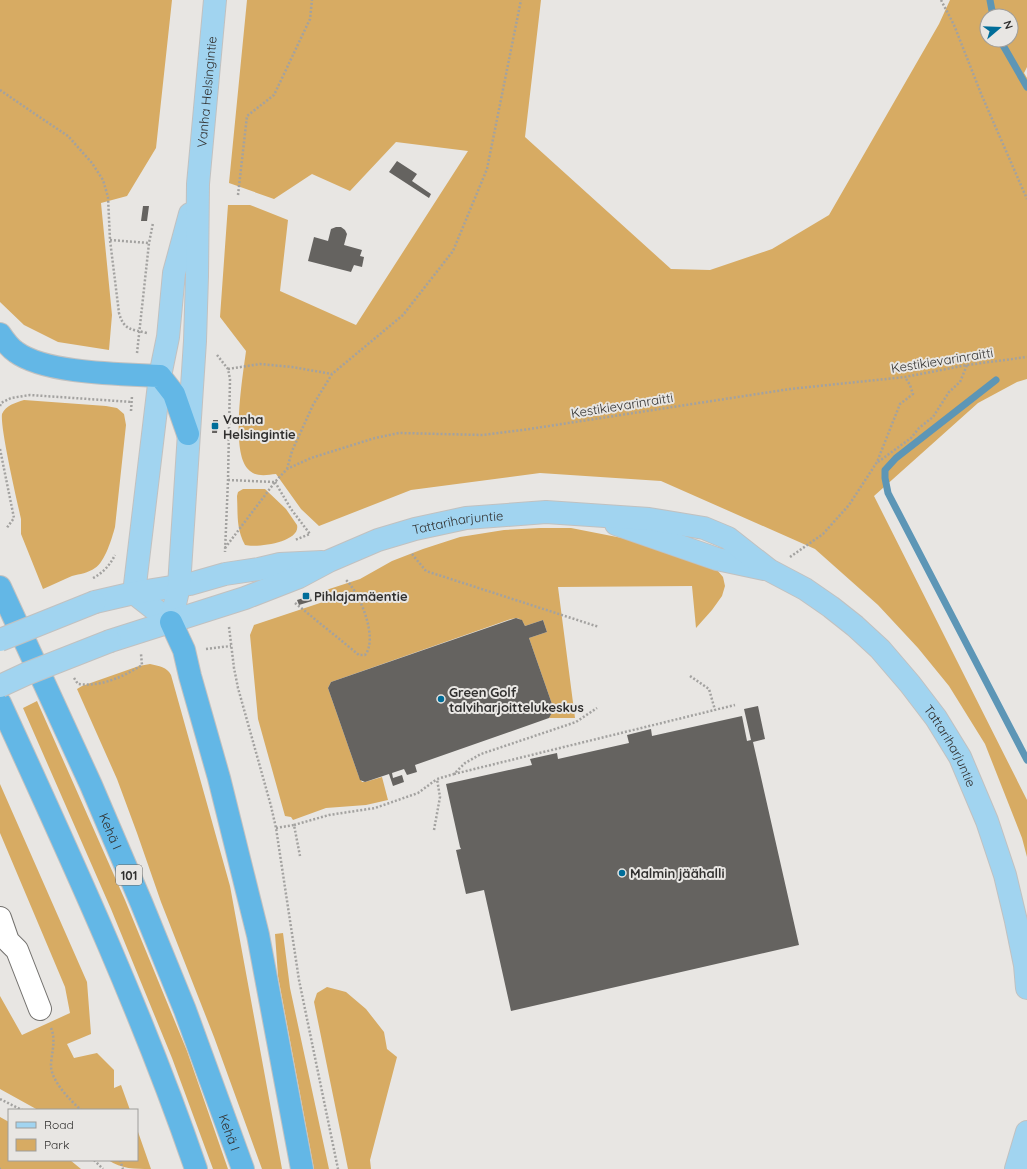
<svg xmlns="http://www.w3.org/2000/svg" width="1027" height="1169" viewBox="0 0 1027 1169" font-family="Quicksand,sans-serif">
<rect width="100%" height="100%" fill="#e8e6e3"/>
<path fill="#d7ab63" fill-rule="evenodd" d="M0 0H172L156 148 127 196 101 203 112 315 109 350 58 342 24 325 0 302Z
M247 0H541L525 137 671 269 710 270 772 249 829 215 939 24 950 0H1027V67L1024 73 1027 78V379L1017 382 978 403 874 496 1027 800V857L1022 838 985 744 949 686 918 648 878 605 815 549 661 481 540 473 411 490 319 526 301 509 276 474C267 475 257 477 250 471 229 456 243 375 246 351L220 317 228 205H250L288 220 280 291 356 325 468 151 396 142 350 191 312 174 274 199 229 183ZM987 16H1011V40H987Z
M24 400 106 406 117 408 124 414 126 425 115 527C112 538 105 562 95 568 88 573 80 574 72 576 62 580 53 585 43 589L21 534V519C17 501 0 428 2 414 6 405 15 403 24 400Z
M243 489H265L286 509 297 525C301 542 257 548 245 545 236 528 238 515 237 496L238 492Z
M540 528H571L622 538 670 551 704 563 717 570 723 577 725 586 722 596 712 610 696 628 692 586 558 587 575 718H549L553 711V707L529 638 547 632 543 620 525 626C522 619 519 617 511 619L331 682 328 688 329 691 359 777 362 782H365L382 777 388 800 366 805 326 808 293 820 291 817 285 816 258 719 250 635 254 625 323 602 320 592 360 579 392 561 423 549 460 537 504 530Z
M150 664C159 666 167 667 171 675L230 886 282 1169H262L214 1037 161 902 137 833 117 779 77 689 82 686 139 666Z
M37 701 125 900 187 1051 228 1169H213L172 1058 111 909 23 708Z
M0 784 87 982 91 1034 67 1044 74 1058 97 1053 114 1070V1088L121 1085 130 1110H38L0 1089V996L22 1035 70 1013 65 987 0 833Z
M283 933 290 988 329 1169H314L278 976 275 934Z
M327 987 346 992 366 1009 384 1032 387 1049 397 1057 370 1160 371 1169H348L314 1002 317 993Z
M0 1117 9 1122V1160H70L81 1169H0Z
M137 1129 151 1169C134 1169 122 1169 108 1160H137Z"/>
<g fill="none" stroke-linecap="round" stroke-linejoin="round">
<path stroke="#5d96b6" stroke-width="7" d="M990 0 993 16
M1000 40 1027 87
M996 380 896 458 885 470V478L888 493 1027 760"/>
</g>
<path fill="#656360" d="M397 161 417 174 412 181 431 194 429 198 389 172Z
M143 206H149L147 221H141Z
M336 227H341L345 230 347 234 344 245 362 250 360 256 364 257 362 267 354 265 351 272 308 261 314 237 328 241 331 229Z
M213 420H218L217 433H212Z
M310 596 312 601 299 605 297 600Z
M516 618 522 620 525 626 543 620 547 632 529 638 553 707V711L549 718 415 765 417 772 407 775 404 769 392 773 393 778 402 775 404 782 393 786 389 774 365 782 360 780 329 691 328 688 331 682Z
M758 706 765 739 753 742 799 945 511 1011 484 890 466 894 456 850 461 849 460 847 446 784 532 765 530 759 557 753 558 759 629 743 627 735 651 729 652 736 742 716 747 741 751 740 744 709Z"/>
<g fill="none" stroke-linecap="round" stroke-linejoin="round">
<defs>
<path id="minor" d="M0 918 8 941 17 950 40 1009"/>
<g id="major">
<path d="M616 524 717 559 764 569"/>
<path d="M134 593 160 376 168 337 174 273 190 214"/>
<path d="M134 593 171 622"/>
<path d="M95 602 134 593 190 584 225 574 259 569 280 564 322 562"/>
<path id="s1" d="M171 622 179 586 195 341 197 276 198 184 215 0"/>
<path id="s2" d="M110 641 245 598 299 577 329 561 378 540 415 529 466 518 546 512 649 519 704 528 728 538 769 570 805 589 831 607 855 626 880 649 910 684 936 718 960 757 987 821 1005 875 1016 921 1025 965 1027 988"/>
<path d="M1016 1169 1027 1132"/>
</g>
<g id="highway">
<path d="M0 334C4 340 10 348 16 352 46 374 122 374 160 376L174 394 188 434"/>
<path id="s3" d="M0 587 91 785 141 902 185 1010 243 1169"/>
<path d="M171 622 184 650 190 676 219 778 258 935 302 1169"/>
<path d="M0 703C70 856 141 1009 196 1169"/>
</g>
</defs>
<use href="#minor" stroke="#73716e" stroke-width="24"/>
<use href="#major" stroke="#c1c1c0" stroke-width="24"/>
<use href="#highway" stroke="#c1c1c0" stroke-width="24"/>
<path stroke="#a3a2a0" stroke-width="2.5" stroke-dasharray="2 2" stroke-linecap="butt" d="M941 0 954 25 982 96 1027 199
M0 90 35 114 68 136 92 163 103 180 108 197 110 240 119 313C124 331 132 329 147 333
M238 195 247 116 274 95 310 19 312 0
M110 240 149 243
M137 353 149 243 153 223
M217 355 228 369 230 379 228 480 225 552
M228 369 260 364 292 367 332 374
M0 406 1 403 11 398 30 395 132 402
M131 411 132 396
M0 449 14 518 6 529
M878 462 911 438 919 428 933 417 949 392 960 382 967 365
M287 469 292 451 313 405 332 374 403 315 453 251 487 169 521 0
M228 480 274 482
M275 482 291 509 310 534 295 540
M225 548 275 482 287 469 311 458 375 438 399 433 483 435 523 430 790 389 905 377 967 365 1027 357
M412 554 426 571 599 627
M790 557 823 534 849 505 877 462 900 404 913 394 910 385 905 377
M93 578C103 573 110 565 115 555
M295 603 359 655H365C379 638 359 591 345 579
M229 627 234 668 238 688 271 806 276 828 299 980 338 1169
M206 649 231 646
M690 676 709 689 715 710
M74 678 78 684C101 687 123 677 142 665L141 654
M454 774 735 705
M294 825 329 815 375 808 418 793 437 779
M276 828 294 825 300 856
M434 830 440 797 437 779 454 774 465 763 481 754 576 722 597 708
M51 1028C56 1040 52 1051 51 1064 50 1080 70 1100 81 1110
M0 1099 22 1110
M94 1160 103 1169
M120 1160 123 1169
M0 1169H1"/>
<use href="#minor" stroke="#fff" stroke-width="22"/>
<use href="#major" stroke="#a1d4f0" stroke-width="22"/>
<use href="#highway" stroke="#63b7e6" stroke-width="22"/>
<defs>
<path id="major-bridge" d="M0 640 95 602
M0 686 26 674 110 641"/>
</defs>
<use href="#major-bridge" stroke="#c1c1c0" stroke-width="24" stroke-linecap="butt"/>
<use href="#major-bridge" stroke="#a1d4f0" stroke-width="22"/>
</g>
<g fill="#006d99" stroke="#e8e6e3" stroke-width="1.5">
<rect x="211" y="422" width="8" height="8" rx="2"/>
<rect x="302" y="592" width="8" height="8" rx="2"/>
<circle cx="441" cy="699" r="4"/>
<circle cx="622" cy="873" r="4"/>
</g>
<g text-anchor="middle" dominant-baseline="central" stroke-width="4" stroke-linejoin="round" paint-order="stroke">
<rect fill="#e8e6e3" stroke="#676664" stroke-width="1" x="116" y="865" width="26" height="20" rx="3"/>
<g font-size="12" font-weight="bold" fill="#302f2e">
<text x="129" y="875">101</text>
</g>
<g font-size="13" fill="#302f2e" stroke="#e8e6e3">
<text stroke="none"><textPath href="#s1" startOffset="532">Vanha Helsingintie</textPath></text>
<text transform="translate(942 360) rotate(-9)">Kestikievarinraitti</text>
<text transform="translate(622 405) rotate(-9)">Kestikievarinraitti</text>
<text stroke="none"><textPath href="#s2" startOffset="369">Tattariharjuntie</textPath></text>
<text stroke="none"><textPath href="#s2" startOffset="952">Tattariharjuntie</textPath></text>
<text stroke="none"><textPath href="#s3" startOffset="268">Kehä I</textPath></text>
<text stroke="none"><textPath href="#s3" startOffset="592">Kehä I</textPath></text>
</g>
<g font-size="13" font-weight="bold" fill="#302f2e" stroke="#e8e6e3" text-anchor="start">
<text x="223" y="419">Vanha<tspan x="223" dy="15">Helsingintie</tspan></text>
<text x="314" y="596">Pihlajamäentie</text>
<text x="449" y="692">Green Golf<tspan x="449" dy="15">talviharjoittelukeskus</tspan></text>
<text x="630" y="873">Malmin jäähalli</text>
</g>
</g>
<rect x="8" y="1109" width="130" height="52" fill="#e8e6e3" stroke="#9e9d9b"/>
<rect x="16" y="1122" width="20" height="6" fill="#a1d4f0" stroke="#9e9d9b"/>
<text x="44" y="1129" font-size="12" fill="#302f2e">Road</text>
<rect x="16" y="1139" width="20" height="12" fill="#d7ab63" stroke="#9e9d9b"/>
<text x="44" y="1149" font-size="12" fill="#302f2e">Park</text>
<g transform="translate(999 28) rotate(71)"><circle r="19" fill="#e8e6e3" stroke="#9e9d9b"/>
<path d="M0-3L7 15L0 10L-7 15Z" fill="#006d99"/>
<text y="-6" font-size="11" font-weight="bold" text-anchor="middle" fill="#302f2e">N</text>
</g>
</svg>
